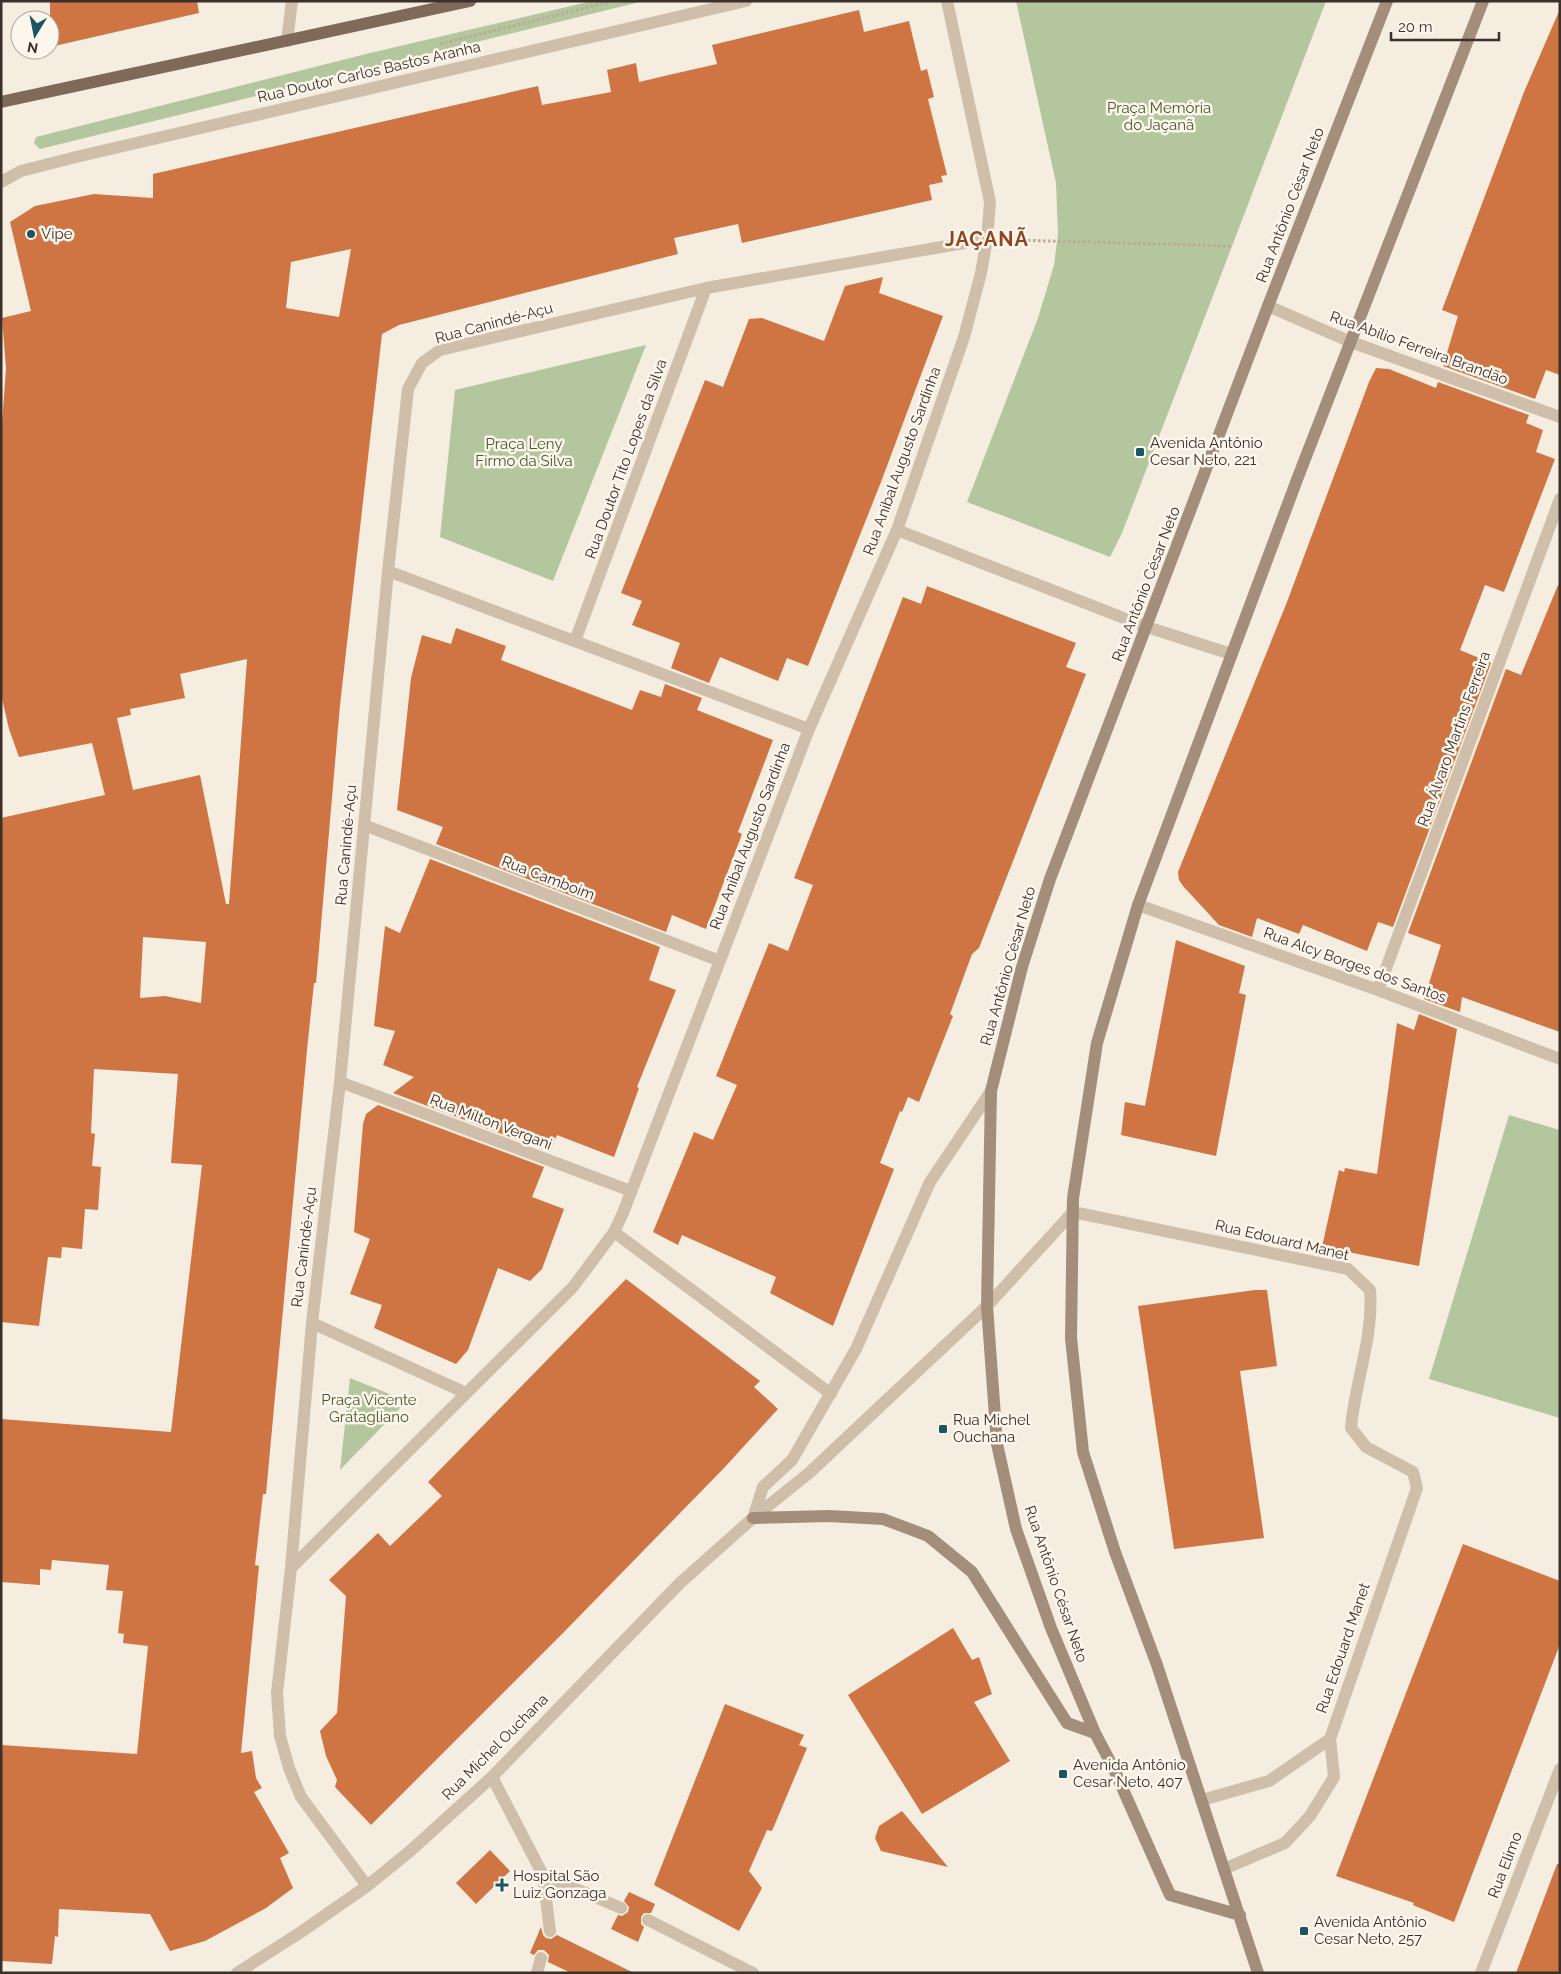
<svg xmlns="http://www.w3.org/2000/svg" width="1561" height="1974" viewBox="0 0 1561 1974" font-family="Raleway,sans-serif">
<rect width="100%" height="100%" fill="#f5ede0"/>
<path fill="#b4c69e" d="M592 1H644L40 149 34 143 36 137 370 53Z
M1016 1H1326L1122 533 1110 557 967 502 1038 318 1054 265 1058 234 1056 183Z
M646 345 553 581 440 537 455 390Z
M1509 1115 1560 1130V1418L1429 1379Z
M350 1378 397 1397 405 1403 340 1470Z"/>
<path fill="#cf7544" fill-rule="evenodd" d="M50 1H197L199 13 50 47Z
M1560 9V375L1546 370 1535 399 1443 366 1458 316 1442 310 1524 92Z
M859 10 864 32 909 21 921 71 927 69 934 97 928 99 947 175 941 176 943 182 929 185 932 200 742 243 738 224 674 238 678 254 399 325 382 334 340 705 316 983H314L307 1050 266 1494H263L255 1565 259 1566 241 1753 252 1751 256 1778 262 1788 254 1792 289 1853 280 1858 293 1888 266 1908 205 1941 170 1951 150 1914 59 1909 58 1937 55 1936 52 1964 1 1961V1745L137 1754 148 1646 123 1643 124 1634 118 1633 123 1591 106 1590 109 1565 52 1560 51 1570 40 1569V1585L1 1582V1419L171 1432 202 1165 171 1163 178 1074 94 1069 91 1133 95 1134 92 1166 101 1167 98 1210 85 1209 82 1249 62 1247 61 1258 48 1257 39 1326 1 1322V818L105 795 92 743 19 757 9 729 1 694V437L6 368 2 318 31 311 10 222 35 206 94 194 153 198V174L538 86 542 105 611 92 607 70 636 63 639 82 673 74 717 64 712 45ZM351 249 339 317 286 308 291 262ZM247 659 229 904H226L200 775 133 790 117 718 131 715 130 709 185 698 180 674ZM143 937 206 942 201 1003 165 996 140 998Z
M883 277 879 293 943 316 881 482 808 666 787 658 778 681 720 657 709 683 671 668 680 643 632 625 642 601 621 593 705 380 723 387 749 319 762 318 824 341 845 286Z
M1376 368 1389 369 1436 388 1438 382 1529 415 1526 423 1543 430 1536 452 1555 459 1504 592 1485 585 1460 650 1491 663 1393 927 1378 922 1367 951 1303 925 1299 934 1257 918 1252 937 1219 925 1183 886 1179 880 1178 872 1287 602 1369 382Z
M1558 585 1560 586V1032L1462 997 1460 1012 1424 999 1441 945 1408 933 1506 669 1521 675Z
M927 586 1076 643 1066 667 1086 674 979 948 972 954 950 1014 953 1016 919 1102 908 1097 902 1112 900 1111 880 1163 894 1169 833 1326 770 1293 776 1277 682 1235 678 1245 653 1232 694 1132 713 1140 737 1085 716 1076 769 943 788 951 813 885 794 878 903 597 921 604Z
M456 628 506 646 501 660 632 710 640 690 661 697 665 684 702 698 697 710 773 740 738 832 742 834 706 929 672 915 666 932 436 844 443 827 397 810 411 678 422 635 451 644Z
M430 859 660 947 649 980 676 990 637 1087 639 1088 614 1157 557 1135 550 1152 393 1093 414 1077 383 1065 395 1031 374 1026 385 926 400 933Z
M1176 940 1245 966 1239 993 1246 995 1216 1156 1121 1135 1125 1102 1145 1106Z
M1419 1014 1457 1029 1419 1266 1322 1247 1339 1170 1344 1172 1345 1168 1377 1174 1397 1023 1414 1030Z
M378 1105 544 1167 532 1197 564 1209 542 1269 530 1281 498 1268 468 1350 456 1364 374 1328 382 1305 350 1294 370 1239 354 1232 363 1124 366 1114Z
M626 1279 760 1381 754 1387 778 1409 724 1468 564 1632 371 1825 335 1787 337 1780 326 1756 320 1731 337 1713 346 1596 329 1580 378 1533 390 1546 442 1496 428 1482Z
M1255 1290H1267L1277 1366 1240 1371 1264 1538 1174 1549 1138 1306Z
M1463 1544 1560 1581V1644L1454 1922 1413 1905 1414 1903 1336 1876Z
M953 1628 972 1660 979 1657 992 1694 974 1702 1010 1761 922 1814 848 1695Z
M725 1704 804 1735 799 1745 807 1748 772 1831 767 1830 749 1871 762 1888 739 1931 654 1885Z
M902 1811 948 1867 881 1851 875 1838 879 1826Z
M490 1850 510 1871 476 1904 456 1883Z
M1557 1864H1560V1973H1516Z
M629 1892 655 1904 651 1913H644L641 1917V1924L644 1927 638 1942 611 1929 618 1915 622 1916 628 1912 629 1907 624 1901Z
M541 1927 543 1935 546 1938 551 1939 557 1935 634 1973H571L548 1962 549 1955 544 1950H538L534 1955 530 1953Z"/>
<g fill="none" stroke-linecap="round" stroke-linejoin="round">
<path stroke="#bba994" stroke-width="3" stroke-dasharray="2.5 2.5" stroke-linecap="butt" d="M440 44 613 1
M1013 240 1232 246"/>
<path stroke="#cfbfaa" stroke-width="12" d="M492 1777 543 1875 550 1931
M543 1875 621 1908
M648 1920 753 1973
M537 1973 541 1958"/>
<path stroke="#cfbfaa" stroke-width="12" d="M287 41 292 1
M1 182 21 171 76 157 746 1
M1268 306 1351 342 1560 417
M897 530 1147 627 1231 654
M388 571 809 729
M575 641 706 288
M364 825 720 961
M1138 905 1378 990 1560 1059
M1378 990 1560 499
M340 1082 631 1191
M614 1232 831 1394
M312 1323 466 1393
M753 1518 763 1487 792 1460 856 1349 930 1182 991 1091
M291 1568 573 1287 614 1232 623 1213 809 729 897 530 964 337 981 273 987 239 990 202 947 1
M1202 1800 1269 1781 1330 1739 1334 1777 1310 1816 1285 1843 1224 1869
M367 1886 301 1797 289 1768 280 1736 277 1693 291 1568 312 1323 340 1082 388 571 408 389 422 363 440 350 706 288 987 239
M237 1973 301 1932 367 1886 409 1852 492 1777 680 1583 753 1518 809 1473 987 1306 1073 1212 1348 1269 1370 1290C1374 1337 1355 1381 1351 1428L1366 1447 1413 1472 1417 1488 1330 1739
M1481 1973 1560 1769"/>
<path stroke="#a38e7b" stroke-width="12" d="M753 1518 829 1516 883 1519 928 1536 972 1572 1067 1723 1095 1733
M1240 1915 1170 1895 1113 1767 1095 1733 1051 1628 1016 1529 997 1444 987 1306 991 1091 1022 967 1050 879 1268 306 1387 1
M1258 1973 1157 1665 1115 1552 1083 1452 1071 1338 1073 1198 1097 1043 1138 905 1298 477 1483 1"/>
<path stroke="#7f6a5a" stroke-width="12" d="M1 102 470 1"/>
</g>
<g fill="#1b5561" stroke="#fcf6ed" stroke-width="2">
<circle cx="31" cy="234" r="5"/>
<rect x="1135" y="447" width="10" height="10" rx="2.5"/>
<rect x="938" y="1424" width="10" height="10" rx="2.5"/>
<rect x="1058" y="1769" width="10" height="10" rx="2.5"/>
<path d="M499.5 1877.5h5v5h5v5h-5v5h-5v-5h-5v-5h5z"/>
<rect x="1299" y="1926" width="10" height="10" rx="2.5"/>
</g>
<g text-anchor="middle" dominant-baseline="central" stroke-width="5" stroke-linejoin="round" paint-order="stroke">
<g font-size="15" fill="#3c312a" stroke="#fcf6ed">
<text transform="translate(369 72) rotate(-13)">Rua Doutor Carlos Bastos Aranha</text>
<text transform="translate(1290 205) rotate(-69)">Rua Antônio César Neto</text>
<text transform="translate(494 323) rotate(-15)">Rua Canindé-Açu</text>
<text transform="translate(1419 348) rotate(20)">Rua Abílio Ferreira Brandão</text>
<text transform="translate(626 459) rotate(-70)">Rua Doutor Tito Lopes da Silva</text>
<text transform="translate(902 461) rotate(-70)">Rua Anibal Augusto Sardinha</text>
<text transform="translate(1146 584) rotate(-69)">Rua Antônio César Neto</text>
<text transform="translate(1454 739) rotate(-70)">Rua Álvaro Martins Ferreira</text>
<text transform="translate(750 836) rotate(-69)">Rua Anibal Augusto Sardinha</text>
<text transform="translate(346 845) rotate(-85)">Rua Canindé-Açu</text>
<text transform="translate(548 878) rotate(21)">Rua Camboim</text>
<text transform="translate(1355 965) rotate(20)">Rua Alcy Borges dos Santos</text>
<text transform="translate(1008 966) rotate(-74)">Rua Antônio César Neto</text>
<text transform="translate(491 1122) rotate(21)">Rua Mílton Vergani</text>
<text transform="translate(1282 1240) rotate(13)">Rua Edouard Manet</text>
<text transform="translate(304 1247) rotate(-83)">Rua Canindé-Açu</text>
<text transform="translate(1056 1584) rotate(71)">Rua Antônio César Neto</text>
<text transform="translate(1343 1648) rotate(-71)">Rua Edouard Manet</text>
<text transform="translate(495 1747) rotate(-45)">Rua Michel Ouchana</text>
<text transform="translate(1505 1865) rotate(-69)">Rua Elimo</text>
</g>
<g font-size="15" fill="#455c2b" stroke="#fcf6ed">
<text x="1159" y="108">Praça Memória<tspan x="1159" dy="17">do Jaçanã</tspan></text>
<text x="524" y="444">Praça Leny<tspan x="524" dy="17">Firmo da Silva</tspan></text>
<text x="369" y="1400">Praça Vicente<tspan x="369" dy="17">Gratagliano</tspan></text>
</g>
<g font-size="15" fill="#3c312a" stroke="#fcf6ed" text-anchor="start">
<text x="41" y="234">Vipe</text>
<text x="1150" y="443">Avenida Antônio<tspan x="1150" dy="17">Cesar Neto, 221</tspan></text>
<text x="953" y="1420">Rua Michel<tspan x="953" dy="17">Ouchana</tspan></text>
<text x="1073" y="1765">Avenida Antônio<tspan x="1073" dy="17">Cesar Neto, 407</tspan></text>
<text x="513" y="1876">Hospital São<tspan x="513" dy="17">Luiz Gonzaga</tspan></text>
<text x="1314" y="1922">Avenida Antônio<tspan x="1314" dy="17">Cesar Neto, 257</tspan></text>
</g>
<g font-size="20" font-weight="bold" letter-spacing="1" fill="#92451c" stroke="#fcf6ed">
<text x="987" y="239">JAÇANÃ</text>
</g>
</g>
<rect width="1561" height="1974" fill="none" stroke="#3c312a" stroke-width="5"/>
<g transform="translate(35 35) rotate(190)"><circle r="24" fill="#fcf6ed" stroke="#afa79f"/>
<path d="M0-4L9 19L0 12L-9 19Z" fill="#1b5561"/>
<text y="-8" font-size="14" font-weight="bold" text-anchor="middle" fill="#3c312a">N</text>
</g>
<path d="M1391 32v8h108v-8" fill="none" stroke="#3c312a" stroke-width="2.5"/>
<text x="1398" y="32" font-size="15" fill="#3c312a" stroke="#fcf6ed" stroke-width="4" paint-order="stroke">20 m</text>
</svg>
